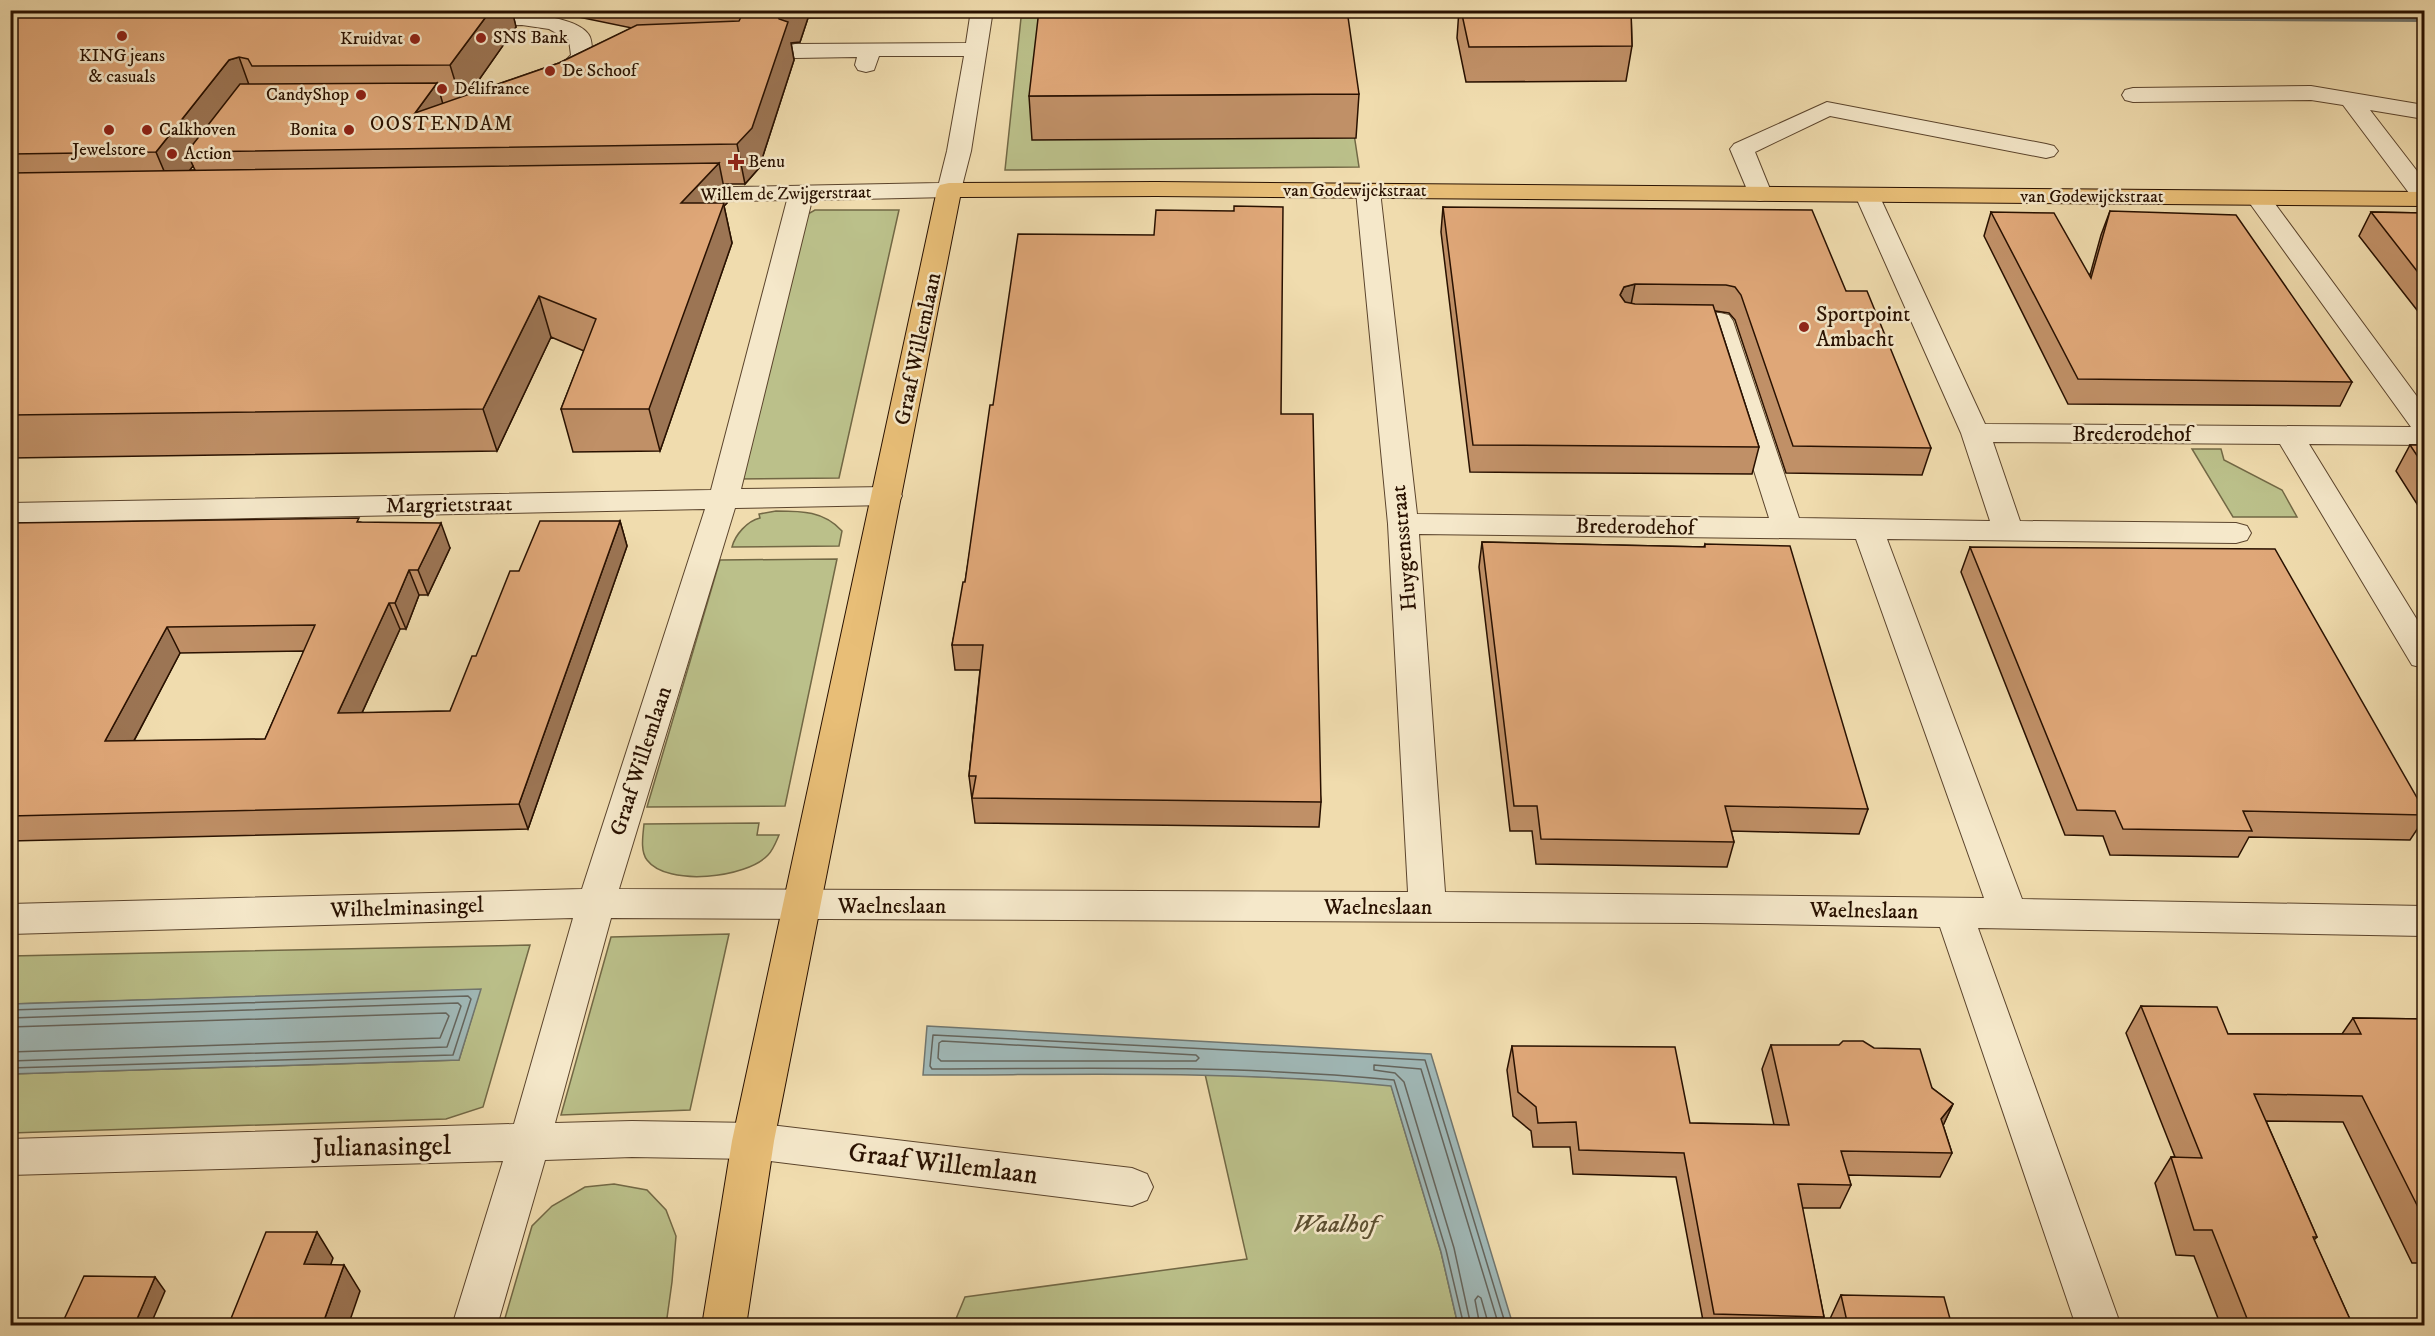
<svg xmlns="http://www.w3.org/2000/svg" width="2435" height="1336" viewBox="0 0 2435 1336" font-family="'IM FELL DW Pica',serif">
<rect width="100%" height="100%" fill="#f0dcae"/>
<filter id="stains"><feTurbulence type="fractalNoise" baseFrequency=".00333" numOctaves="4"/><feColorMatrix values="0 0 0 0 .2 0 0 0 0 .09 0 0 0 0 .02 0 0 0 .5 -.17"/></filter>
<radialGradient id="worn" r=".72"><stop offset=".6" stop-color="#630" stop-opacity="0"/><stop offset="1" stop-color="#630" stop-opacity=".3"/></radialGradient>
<path fill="#bbc08a" stroke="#726845" stroke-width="1.5" d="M1336 15 1359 167 1005 170 1021 18Z
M815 210H899L839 478 733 479 806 215Z
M2192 449H2221L2224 460 2282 490 2297 517H2233Z
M776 511C802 511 824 511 842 531L839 546 732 547C735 535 747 521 760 518L759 514Z
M837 559 785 806 647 807 720 560Z
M759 823 757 835H779C776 842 773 850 768 855 747 878 667 887 647 860 640 851 643 835 644 824Z
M729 934 690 1110 561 1115 611 937Z
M530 945 483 1107 446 1119 11 1133 10 1074 459 1060 480 990 11 1004V956Z
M1205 1074 1332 1080 1391 1085 1441 1252 1458 1325 953 1326 965 1297 1247 1259Z
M614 1184 647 1190 666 1210 676 1236 672 1282 666 1325H503L532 1226 552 1206 585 1187Z"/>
<path fill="#a0b8b7" stroke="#70756e" stroke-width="1.5" d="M481 989 459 1060 11 1074V1004Z
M927 1026 1431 1054 1513 1325H1458L1441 1252 1391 1086C1235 1070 1079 1075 923 1075Z"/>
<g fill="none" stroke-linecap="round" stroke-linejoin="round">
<path stroke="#64645c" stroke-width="1.5" d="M10 1010 468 996 471 999 453 1055 10 1068
M10 1018 458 1003 461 1006 447 1047 10 1061
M10 1027 446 1013 449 1016 440 1038 10 1052
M942 1041 1196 1055 1199 1058 1196 1061H941L938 1058 939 1043Z
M1464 1326 1446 1250 1394 1080C1240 1065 1086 1068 932 1069L930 1066 933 1035 1425 1060 1506 1326
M1471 1326 1454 1248 1404 1082 1395 1073 1374 1070V1065L1421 1069 1499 1326
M1480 1326 1475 1300 1478 1296 1481 1298 1489 1326"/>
<path fill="#70756e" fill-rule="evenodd" d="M1719 10 2424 16V22L1735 18Z"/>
<defs>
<path id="minor" d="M971 10H993L971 151 961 190 958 195 949 197 812 200 741 489 887 487 898 489 902 496 898 503 887 505 735 508 619 889 1408 892 1388 524 1356 191 1359 186 1368 184 1377 186 1380 191 1417 514 1769 518 1709 329H1673L1664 327 1660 321 1664 315C1683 310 1710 310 1729 315L1733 321 1799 518 1990 521 1961 433 1855 195 1858 190 1867 188 1876 190 1879 195 1985 424 2411 427 2246 198 2249 193 2258 191 2267 193 2424 406V445L2309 444 2424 631V668L2412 665 2280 444 1993 442 2020 521 2236 523 2247 526 2251 533 2247 540 2236 543 1887 539 2022 899 2424 906V936L1978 928 2121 1326H2076L1940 927 1699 923 611 918 555 1123 632 1121 753 1123 1132 1168 1147 1174 1153 1187 1147 1200 1132 1206 753 1159 632 1157 545 1160 497 1326H452L503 1161 10 1175V1139L514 1124 573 918 10 934V904L582 889 705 509 10 523V503L711 490 787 200 681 202 672 200 669 195 672 190 681 188 939 183 947 151 964 56H879L874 70 866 72 858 70 855 65 857 57 795 58 787 56 784 51 787 46 795 44 966 43ZM1419 534 1856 539 1984 898 1445 892Z
M522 13C538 15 582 19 590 37 592 42 592 50 593 56 582 72 567 94 545 89L542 84 571 55 569 40 549 29 522 25 471 26 463 25 460 20 463 15 471 14Z
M2311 86 2424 105V119L2370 110 2424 180V203L2415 201 2343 105 2311 100 2133 102 2125 100 2122 95 2125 90 2133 88Z
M1827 102 2046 144 2054 146 2058 151 2054 156 2046 158 1830 116 1755 152 1772 194 1769 199 1760 201 1751 199 1730 149 1734 144Z"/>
<path id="major" d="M1156 182 2424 192V206L1156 196 960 197 774 1141 746 1326H702L732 1141 937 190 940 185 949 183Z"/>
</defs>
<use href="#minor" stroke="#5b442c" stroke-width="2"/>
<use href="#major" stroke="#291100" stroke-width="2"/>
<use href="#minor" fill="#f5e8ca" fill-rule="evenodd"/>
<use href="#major" fill="#e8be77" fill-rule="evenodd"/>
</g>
<path fill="#c09067" stroke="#291100" stroke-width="1.5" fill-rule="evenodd" d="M10 10H926L925 17 808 18 800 42 791 43 794 60 759 168 745 184H723L727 203 724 206 732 243 660 451 573 452 561 409 584 351 551 337 497 451 10 458ZM512 11 564 14 632 28 559 63 469 94 516 27ZM193 166 195 170H189Z
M1459 10H1631L1632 46 1626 81 1466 82 1457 38Z
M1359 94 1356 138 1032 140 1029 96Z
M1443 207 1846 291 1931 448 1922 475 1786 473 1735 320 1729 313 1715 311 1759 447 1752 474 1470 472 1441 232Z
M1234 211 1281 414 1321 802 1319 827 975 823 969 776 980 670H955L952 645 965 582 993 405 1154 235Z
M2110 211 2352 382 2340 406 2068 404 1984 236 1991 212 2090 275 2101 235Z
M2371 212 2424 213V319L2359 236Z
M2410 445H2424V515L2396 471Z
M620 521 627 546 528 829 10 841V523L360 522 450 548 428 595H419L406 629H400L362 713 450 711 519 571ZM304 651 265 739 134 741 180 653Z
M1482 542 1704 547 1705 544 1868 809 1859 834 1731 831 1734 842 1727 867 1536 864 1532 831H1510L1479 567Z
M1970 547 2424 810V819L2410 840 2249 837 2238 857 2110 855 2103 836 2065 835 1961 572Z
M2141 1006 2228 1034H2342L2353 1018 2424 1019V1263H2412L2343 1122 2266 1121 2317 1237 2314 1240 2353 1326H2221L2194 1256 2176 1255 2155 1183 2171 1157H2175L2126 1033Z
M1771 1045 1932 1088 1953 1104 1943 1125 1952 1153 1940 1177 1848 1175 1851 1185 1840 1208H1802L1824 1317 1820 1326H1704L1676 1177 1573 1174 1570 1147H1533L1531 1131 1513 1116 1507 1070 1512 1046 1690 1123 1774 1125 1762 1069Z
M1841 1295 1952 1326H1830L1829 1321Z"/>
<path fill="#9c7554" stroke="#291100" stroke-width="1.5" d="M491 10H512L516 27 462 104 450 65Z
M777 10H807L808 18 800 42 791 43 794 60 759 168 745 184 737 144Z
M239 57 253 96 187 152 193 166 173 192 156 152 229 60Z
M437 83 448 122 415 113Z
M719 163 727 203 724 206 732 243 660 451 649 409 681 203Z
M1635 284 1630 310 1620 295 1624 287Z
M539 296 551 337 497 451 483 409Z
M620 521 627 546 528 829 519 804Z
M441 523 450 548 428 595 418 570Z
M409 570 419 595 406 629 395 603Z
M389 603 400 629 350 739 338 713Z
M167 627 180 653 120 767 105 741Z
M1953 1104 1942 1128 1941 1119Z
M317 1232 333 1258 322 1290 304 1264Z
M344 1265 360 1291 348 1326H322Z
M155 1277 165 1291 150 1326H134Z"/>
<path fill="#dfa778" stroke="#291100" stroke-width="1.5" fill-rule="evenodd" d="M10 10H491L450 65 252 66 248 59 239 57 229 60 156 152 10 154Z
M741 10H777L776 12 779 19 788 22 752 128 737 144 187 152 240 84 437 83 415 113 559 63 637 25 739 21 743 13Z
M1039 10H1347L1359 94 1029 96Z
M1461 10H1631L1632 46 1469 47Z
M719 163 681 203H724L649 409H561L596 319 539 296 483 409 10 415V173Z
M1234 206 1283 207 1281 414H1313L1321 802 972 798 976 776H969L983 645H952L963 582H965L990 405H993L1018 234 1154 235 1156 210 1234 211Z
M1443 207 1812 210 1846 291H1867L1931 448 1793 446 1741 295 1735 287 1726 285 1635 284 1624 287 1620 295 1625 302 1635 304 1713 305 1759 447 1473 445Z
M2110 211 2236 215 2352 382 2078 379 1991 212 2054 213 2091 278Z
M2371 212 2424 213V280Z
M2410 445H2424V466Z
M359 518 357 522 441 523 418 570H409L395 603H389L338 713 450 711 472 656H476L510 571H519L540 521H620L519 804 10 816V523ZM315 625 265 739 105 741 167 627Z
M1482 542 1705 547V544L1790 546 1868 809 1725 806 1734 842 1541 839 1537 806H1514Z
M1970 547 2275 549 2424 810V815L2243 811 2252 831 2123 829 2115 811 2077 810Z
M2141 1006 2217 1007 2228 1034H2361L2353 1018 2424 1019V1219L2362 1096 2254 1094 2317 1237H2313L2353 1326H2250L2212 1230H2194L2171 1157 2202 1158Z
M1843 1041H1863L1874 1048 1920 1049 1932 1088 1953 1104 1941 1119 1952 1153 1841 1151 1851 1185 1798 1184 1824 1317 1714 1314 1684 1153 1579 1150 1576 1122 1538 1123 1536 1107 1518 1092 1512 1046 1675 1047 1690 1123 1789 1125 1771 1045H1839Z
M266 1232H317L304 1264 344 1265 322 1326H228Z
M84 1276 155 1277 134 1326H61Z
M1841 1295 1944 1297 1952 1326H1848Z"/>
<g fill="#8f2418" stroke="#f5e8ca" stroke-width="2">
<circle cx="122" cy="36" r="6"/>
<circle cx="481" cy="38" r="6"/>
<circle cx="415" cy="39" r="6"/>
<circle cx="550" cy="71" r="6"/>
<circle cx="442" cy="89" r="6"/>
<circle cx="361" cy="95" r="6"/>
<circle cx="109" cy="130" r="6"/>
<circle cx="147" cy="130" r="6"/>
<circle cx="349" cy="130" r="6"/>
<circle cx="172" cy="154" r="6"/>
<path d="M733 153h6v6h6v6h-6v6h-6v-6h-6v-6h6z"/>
<circle cx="1804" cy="327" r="6"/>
</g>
<g text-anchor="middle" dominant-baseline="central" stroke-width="5" stroke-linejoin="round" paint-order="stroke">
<g font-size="18" fill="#291100" stroke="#f5e8ca" text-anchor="start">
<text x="493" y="38">SNS Bank</text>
<text x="403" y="39" text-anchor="end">Kruidvat</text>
<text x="122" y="56" text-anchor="middle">KING jeans<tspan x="122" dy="21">&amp; casuals</tspan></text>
<text x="562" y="71">De Schoof</text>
<text x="454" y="89">Délifrance</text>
<text x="349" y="95" text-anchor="end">CandyShop</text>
<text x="159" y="130">Calkhoven</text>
<text x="337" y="130" text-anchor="end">Bonita</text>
<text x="109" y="150" text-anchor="middle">Jewelstore</text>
<text x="184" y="154">Action</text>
<text x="748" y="162">Benu</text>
</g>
<g font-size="18" fill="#291100" stroke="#f5e8ca">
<text x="1355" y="191">van Godewijckstraat</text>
<text transform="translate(786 194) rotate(-1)">Willem de Zwijgerstraat</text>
<text x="2092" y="197">van Godewijckstraat</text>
</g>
<g font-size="20" letter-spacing="1.5" fill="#291100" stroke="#f5e8ca">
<text x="442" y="124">OOSTENDAM</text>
</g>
<g font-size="22" fill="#291100" stroke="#f5e8ca" text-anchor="start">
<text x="1816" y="314">Sportpoint<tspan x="1816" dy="25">Ambacht</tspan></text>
</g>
<g font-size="22" fill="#291100" stroke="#f5e8ca">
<text transform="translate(918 349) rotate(-78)">Graaf Willemlaan</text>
<text x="2132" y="434">Brederodehof</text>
<text transform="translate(449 505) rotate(-1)">Margrietstraat</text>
<text transform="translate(1635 527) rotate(1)">Brederodehof</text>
<text transform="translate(1404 548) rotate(-95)">Huygensstraat</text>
<text transform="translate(641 761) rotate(-72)">Graaf Willemlaan</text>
<text x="892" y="906">Waelneslaan</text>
<text x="1378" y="907">Waelneslaan</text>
<text transform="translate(407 908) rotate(-2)">Wilhelminasingel</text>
<text transform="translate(1864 911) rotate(1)">Waelneslaan</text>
</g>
<g font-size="27" fill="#291100" stroke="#f5e8ca">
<text transform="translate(382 1147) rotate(-1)">Julianasingel</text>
<text transform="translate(943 1164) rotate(7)">Graaf Willemlaan</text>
</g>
<g font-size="27" font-style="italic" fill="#5c4e30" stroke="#f5e8ca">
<text x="1335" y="1224">Waalhof</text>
</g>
</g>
<rect width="2435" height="1336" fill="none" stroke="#f0dcae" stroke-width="36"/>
<rect x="12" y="12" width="2411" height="1312" fill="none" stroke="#291100" stroke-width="3"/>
<rect x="18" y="18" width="2399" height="1300" fill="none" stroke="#291100" stroke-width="1.5"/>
<rect width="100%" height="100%" filter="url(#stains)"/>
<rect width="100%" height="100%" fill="url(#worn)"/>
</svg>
